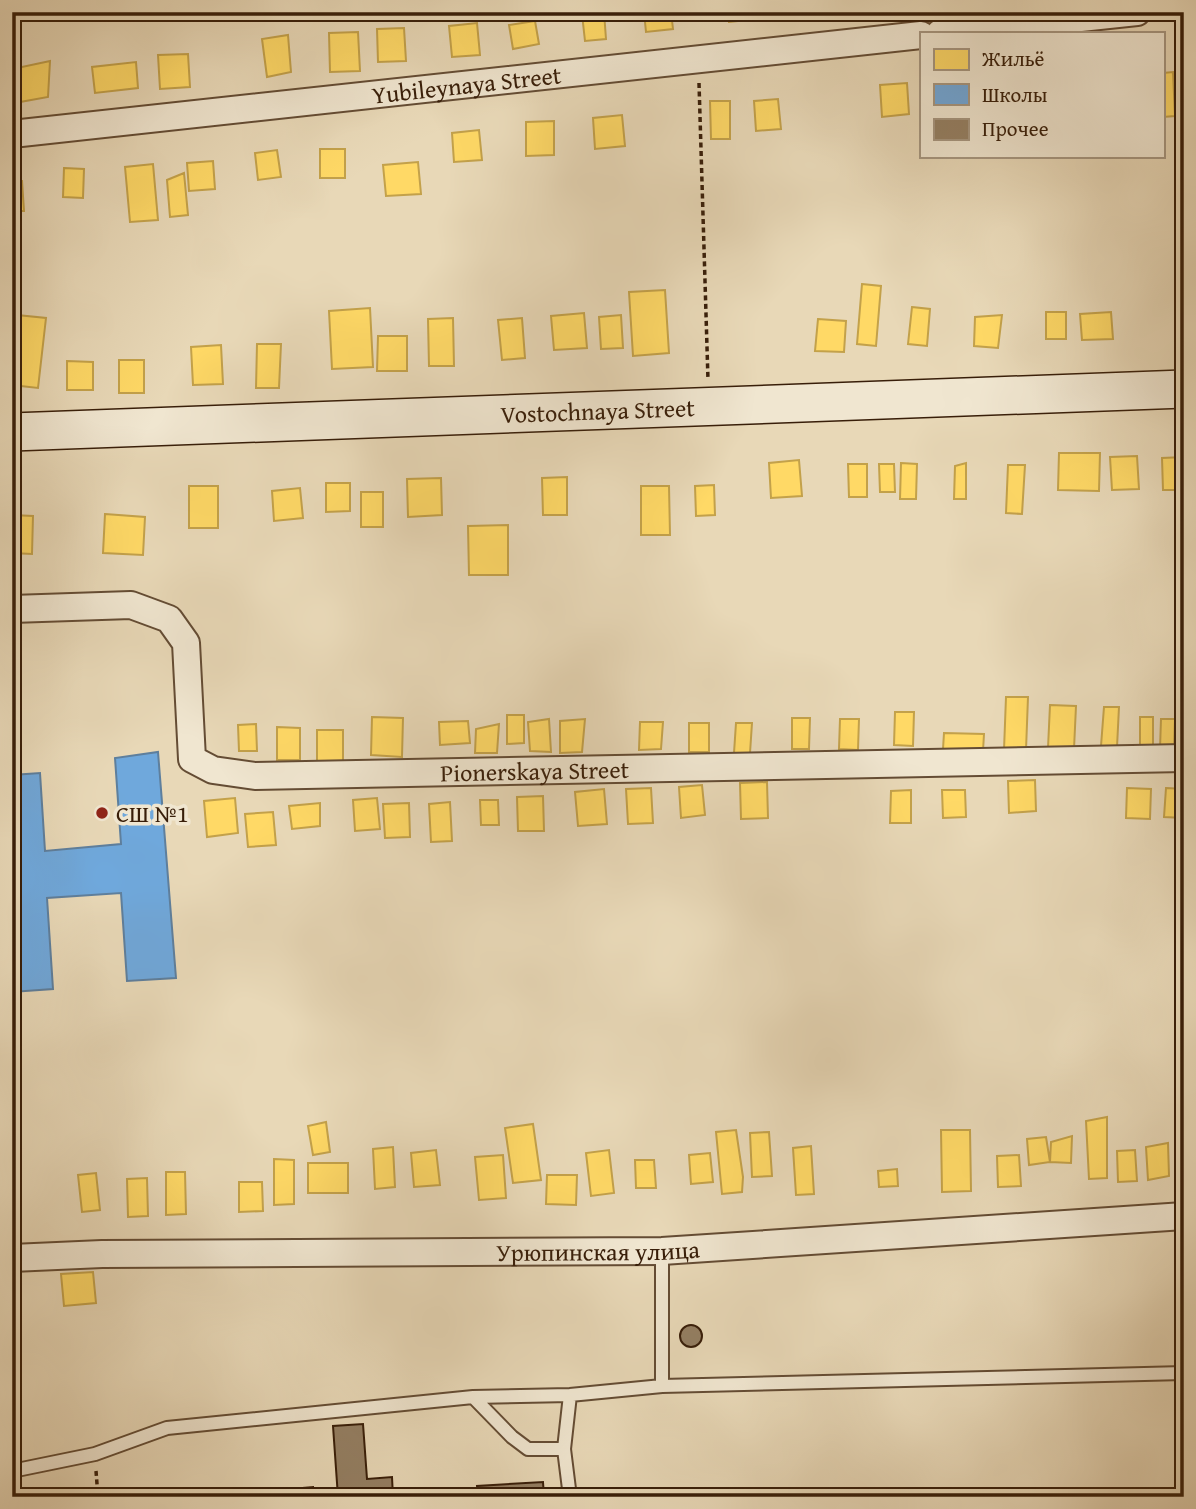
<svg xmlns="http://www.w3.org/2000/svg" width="1196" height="1509" viewBox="0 0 1196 1509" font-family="'Gentium Book Plus',serif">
<rect width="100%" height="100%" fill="#e8d8b7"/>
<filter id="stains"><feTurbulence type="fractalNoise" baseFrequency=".00286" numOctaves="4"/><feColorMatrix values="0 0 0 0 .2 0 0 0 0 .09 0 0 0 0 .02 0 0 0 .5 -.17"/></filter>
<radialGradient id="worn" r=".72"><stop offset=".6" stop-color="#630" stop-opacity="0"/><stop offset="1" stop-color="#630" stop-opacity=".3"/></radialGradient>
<path fill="#ffd966" stroke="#c3a14a" stroke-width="2" d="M604 12 606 39 585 41 582 14Z
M644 12H671L673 29 646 32Z
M728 12H756L757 19 729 22Z
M535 21 539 44 513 49 509 25Z
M477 23 480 55 452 57 449 26Z
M404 28 406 61 378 62 377 29Z
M358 32 360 71 330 72 329 33Z
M288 35 291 72 267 77 262 39Z
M188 54 190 87 160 89 158 55Z
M50 61 48 97 20 102 17 68Z
M136 62 138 88 95 93 92 67Z
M1173 72 1175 116 1163 117V73Z
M907 83 909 114 882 117 880 85Z
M778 99 781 129 756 131 754 101Z
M710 101H730V139H711Z
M622 115 625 146 595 149 593 118Z
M554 121V155L526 156V122Z
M479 130 482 160 454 162 452 133Z
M320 149H345V178H320Z
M277 150 281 177 258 180 255 153Z
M213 161 215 189 189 191 187 163Z
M418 162 421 194 386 196 383 165Z
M153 164 158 220 130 222 125 167Z
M64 168 84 169 83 198 63 197Z
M184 173 188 215 170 217 167 180Z
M12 181H22L24 211H12Z
M862 284 881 286 876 346 857 344Z
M665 290 669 353 633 356 629 292Z
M912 307 930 309 927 346 908 344Z
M370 308 373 367 332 369 329 311Z
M1046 312H1066V339H1046Z
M1111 312 1113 339 1082 340 1080 314Z
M584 313 587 348 554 350 551 316Z
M17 315 46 318 38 388 12 385V353Z
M621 315 623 348 601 349 599 317Z
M1002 315 998 348 974 346 975 317Z
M453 318 454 366H429L428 319Z
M522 318 525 358 502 360 498 320Z
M818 319 846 321 844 352 815 351Z
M378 336H407V371H377Z
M257 344H281L279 388H256Z
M221 345 223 384 193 385 191 347Z
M119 360H144V393H119Z
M67 361 93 362V390H67Z
M1059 453H1100L1099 491 1058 490Z
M1137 456 1139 489 1112 490 1110 457Z
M1184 457V490H1163L1162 458Z
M799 460 802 496 771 498 769 463Z
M901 463 917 464 916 499H900Z
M966 463V499H954L955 466Z
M848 464H867V497H849Z
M879 464H894L895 492H880Z
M1008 465H1025L1022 514 1006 513Z
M567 477V515H543L542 478Z
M441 478 442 515 408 517 407 479Z
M326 483H350V511L326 512Z
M714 485 715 515 696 516 695 486Z
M189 486H218V528H189Z
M641 486H669L670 535H641Z
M300 488 303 518 274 521 272 491Z
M361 492H383V527H361Z
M105 514 145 517 143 555 103 553Z
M12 515 33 516 32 554 12 553Z
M508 525V575H469L468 526Z
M1006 697H1028L1026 750H1004Z
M1050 705 1076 706 1074 749 1048 748Z
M1104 707H1119L1117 747 1101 746Z
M895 712H914L913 746 894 745Z
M507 715H524V743L507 744Z
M372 717 403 718 402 757 371 755Z
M1140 717H1153V748H1140Z
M792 718H810L809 749H792Z
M549 719 551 752 530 751 528 722Z
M585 719 582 752 560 753V721Z
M840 719H859L858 750 839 749Z
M1161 719H1175L1174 750 1160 749Z
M468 721 470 743 440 745 439 722Z
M640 722H663L661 749 639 750Z
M689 723H709V752H689Z
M736 723H752L750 753H734Z
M256 724 257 751H239L238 725Z
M499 724 497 753H475L476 729Z
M277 727 300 728V760H277Z
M317 730H343V764L317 765Z
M944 733 984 734 983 751 943 749Z
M1035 780 1036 811 1009 813 1008 781Z
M767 782 768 818 741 819 740 783Z
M702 785 705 815 681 818 679 787Z
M651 788 653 823 628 824 626 789Z
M1127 788 1151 789 1150 819 1126 818Z
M1166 788 1184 789V818L1164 817Z
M604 789 607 824 578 826 575 792Z
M911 790V823H890L891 791Z
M942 790H965L966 817 943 818Z
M543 796 544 831H518L517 797Z
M235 798 238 833 207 837 204 801Z
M377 798 380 829 355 831 353 800Z
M480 800H498L499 825H481Z
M450 802 452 841 431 842 429 804Z
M320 803V826L292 829 289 806Z
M409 803 410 837 385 838 383 804Z
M273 812 276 845 248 847 245 814Z
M1107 1117V1178L1089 1179 1086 1121Z
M326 1122 330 1152 313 1155 308 1126Z
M533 1124 541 1180 513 1183 505 1128Z
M736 1130 743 1177 742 1192 722 1194 716 1132Z
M941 1130H970L971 1191 942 1192Z
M769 1132 772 1176 752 1177 750 1133Z
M1072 1136 1071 1163 1050 1162 1051 1142Z
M1046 1137 1050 1162 1029 1165 1027 1139Z
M1168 1143 1169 1176 1148 1180 1146 1147Z
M811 1146 814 1194 796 1195 793 1148Z
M393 1147 395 1187 375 1189 373 1149Z
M436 1150 440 1185 414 1187 411 1153Z
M609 1150 614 1193 591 1196 586 1153Z
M1135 1150 1137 1181 1118 1182 1117 1151Z
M710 1153 713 1182 691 1184 689 1155Z
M503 1155 506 1198 479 1200 475 1157Z
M1019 1155 1021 1186 998 1187 997 1156Z
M274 1159 294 1160V1204L274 1205Z
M635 1160H654L656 1188H636Z
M308 1163H348V1193H308Z
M897 1169 898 1186 879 1187 878 1171Z
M166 1172H185L186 1214 166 1215Z
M96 1173 100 1210 82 1212 78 1175Z
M547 1175H577L576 1205 546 1204Z
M147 1178 148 1216 128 1217 127 1179Z
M239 1182H262L263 1211 239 1212Z
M93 1272 96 1303 64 1306 61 1274Z"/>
<path fill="#6fa8dc" stroke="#5e7f9d" stroke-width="2" d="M158 752 176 978 127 981 121 893 47 898 53 989 12 992V775L40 773 45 851 121 844 115 758Z"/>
<path fill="#947f63" stroke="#381e09" stroke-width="2" d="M680 1336a11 11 0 1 1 22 0a11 11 0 1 1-22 0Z
M363 1424 367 1479 392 1477 393 1497H338L333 1426Z
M543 1482 544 1497H478L477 1486Z
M313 1487V1497H242V1493Z"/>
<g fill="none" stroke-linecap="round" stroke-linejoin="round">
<defs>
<path id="lane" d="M662 1251V1386
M473 1397 512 1437 528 1449H564L570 1395
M564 1449 570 1497
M12 1471 95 1454 167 1428 473 1397 570 1395 662 1386 1184 1373"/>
<g id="street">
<path d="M940 33 1137 12"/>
<path id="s1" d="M12 134 921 35"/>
<path id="s2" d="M12 609 131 605 169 619 186 643 192 759 213 770 255 776 1184 758"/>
<path id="s3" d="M12 1258 102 1254 662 1251 1184 1216"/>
</g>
<g id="secondary">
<path id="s4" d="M12 432 1184 389"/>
</g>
</defs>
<use href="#lane" stroke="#644c34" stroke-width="16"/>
<use href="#street" stroke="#644c34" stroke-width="30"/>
<use href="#secondary" stroke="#381e09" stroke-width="40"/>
<path stroke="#381e09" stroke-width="3.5" stroke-dasharray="5 3.5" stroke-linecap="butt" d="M699 83 708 380
M96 1471 98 1497"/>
<use href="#lane" stroke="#f0e6d0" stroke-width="12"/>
<use href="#street" stroke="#f0e6d0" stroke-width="26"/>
<use href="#secondary" stroke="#f0e6d0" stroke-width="37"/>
</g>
<circle fill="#8f2418" stroke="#f0e6d0" stroke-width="2.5" cx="102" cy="813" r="7"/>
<g text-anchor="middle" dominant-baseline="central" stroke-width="7" stroke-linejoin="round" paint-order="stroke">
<g font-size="24" fill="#381e09" stroke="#f0e6d0">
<text stroke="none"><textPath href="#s1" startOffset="457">Yubileynaya Street</textPath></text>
<text stroke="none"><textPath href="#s4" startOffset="586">Vostochnaya Street</textPath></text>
<text stroke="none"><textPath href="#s2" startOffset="651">Pionerskaya Street</textPath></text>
<text stroke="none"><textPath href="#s3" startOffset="586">Урюпинская улица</textPath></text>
</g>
<g font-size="24" fill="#381e09" stroke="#f0e6d0" text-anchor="start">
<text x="116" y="813">СШ №1</text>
</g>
</g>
<rect width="1196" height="1509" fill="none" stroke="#e8d8b7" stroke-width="42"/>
<rect x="14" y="14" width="1168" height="1481" fill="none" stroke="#381e09" stroke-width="3.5"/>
<rect x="21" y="21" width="1154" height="1467" fill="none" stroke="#381e09" stroke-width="2"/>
<rect x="920" y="32" width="245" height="126" fill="#f0e6d0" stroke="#a69680" stroke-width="2"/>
<rect x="934" y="49" width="35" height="21" fill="#ffd966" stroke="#a69680" stroke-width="2"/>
<text x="982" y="66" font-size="21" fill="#381e09">Жильё</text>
<rect x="934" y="84" width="35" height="21" fill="#6fa8dc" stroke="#a69680" stroke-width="2"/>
<text x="982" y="102" font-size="21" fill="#381e09">Школы</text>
<rect x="934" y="119" width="35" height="21" fill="#947f63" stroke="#a69680" stroke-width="2"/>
<text x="982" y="136" font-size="21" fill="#381e09">Прочее</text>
<rect width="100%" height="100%" filter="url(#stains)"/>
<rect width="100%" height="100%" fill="url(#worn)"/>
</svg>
